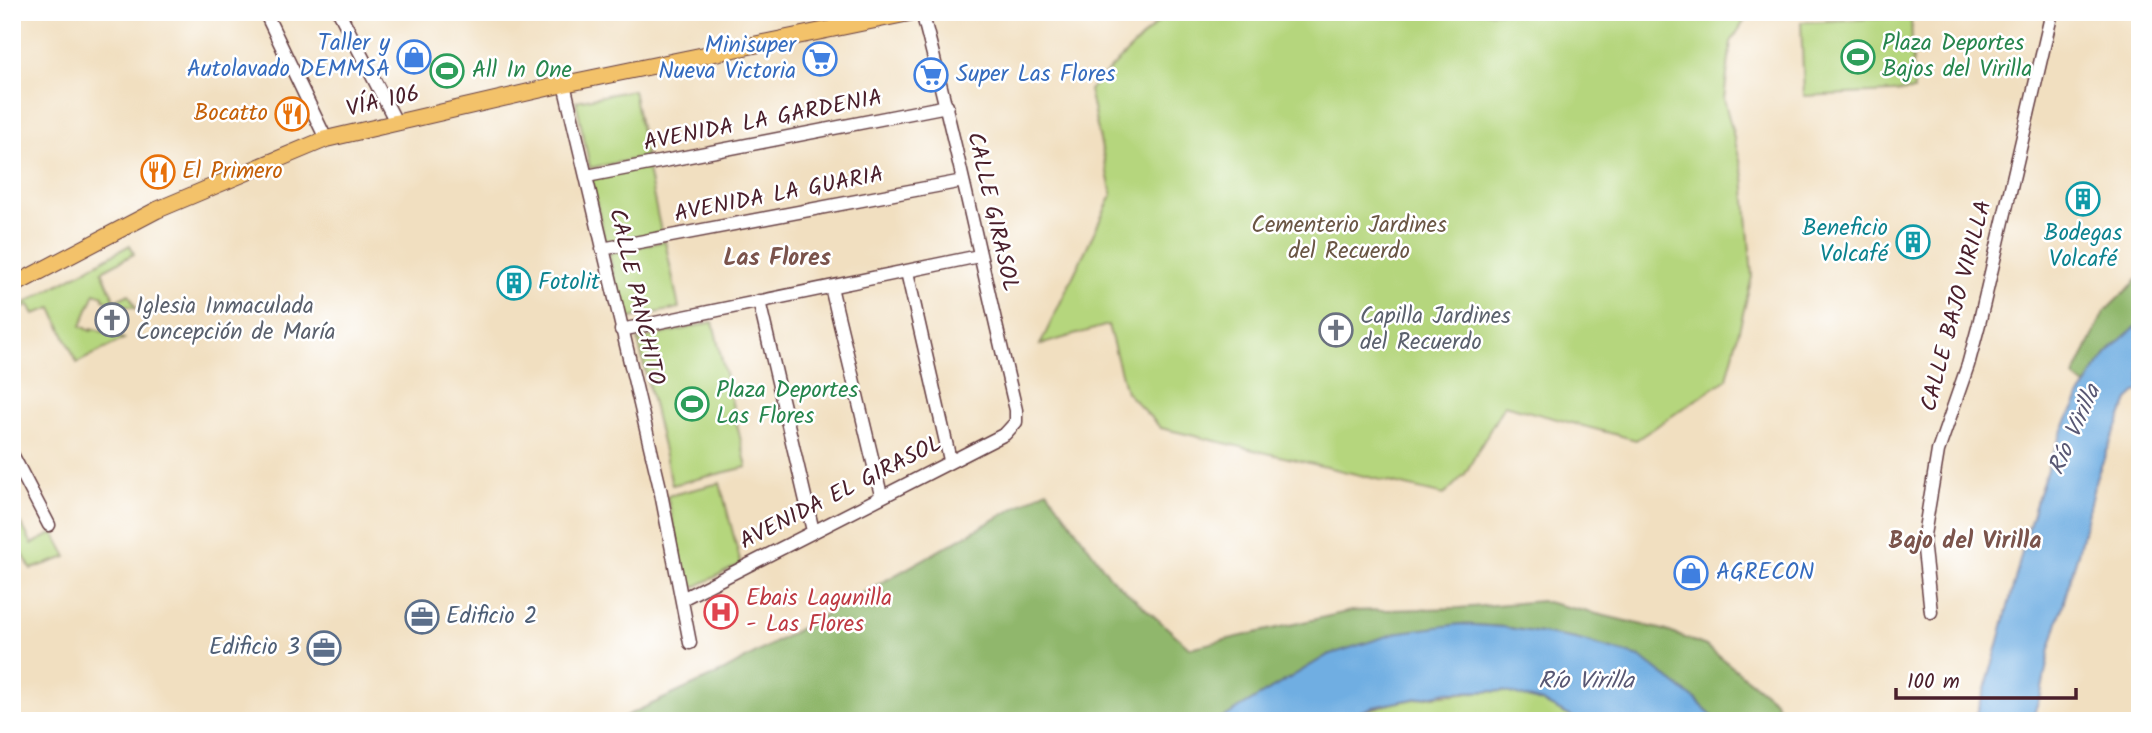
<svg xmlns="http://www.w3.org/2000/svg" width="2152" height="733" viewBox="0 0 2152 733" font-family="Kalam,sans-serif">
<rect width="100%" height="100%" fill="#fff"/>
<filter id="ink" filterUnits="userSpaceOnUse"><feTurbulence type="fractalNoise" baseFrequency=".0143" numOctaves="2"/><feDisplacementMap in="SourceGraphic" scale="14" xChannelSelector="R" yChannelSelector="G"/><feConvolveMatrix kernelMatrix="1 2 1 2 8 2 1 2 1" color-interpolation-filters="sRGB"/></filter>
<filter id="wash" filterUnits="userSpaceOnUse"><feTurbulence type="fractalNoise" baseFrequency=".00686" numOctaves="4" result="noise"/><feDisplacementMap in="SourceGraphic" scale="28" xChannelSelector="R" yChannelSelector="G"/><feGaussianBlur stdDeviation="1.57" result="paint"/><feColorMatrix in="noise" values="0 0 0 0 0 0 0 0 0 0 0 0 0 0 0 0 0 1.4 0 .05"/><feComposite in="paint" operator="in"/></filter>
<g filter="url(#wash)">
<rect width="100%" height="100%" fill="#f1dfc0"/>
<path fill="#b5d67d" stroke="#807a54" stroke-width="2" d="M1168 12H1750L1731 42 1724 99 1744 176 1752 277 1727 379 1636 440 1504 405 1465 474 1444 495 1161 428 1126 392 1108 325 1040 345 1112 195 1089 90Z
M1911 17 1914 91 1804 96 1801 22Z
M633 90 646 157 590 168 576 101Z
M647 165 661 232 605 244 591 177Z
M665 241 679 308 622 320 609 253Z
M130 245 134 254 102 271 115 301 129 294 136 309 103 299V296L95 293 81 326 91 331 92 328 124 339 77 363 52 308 34 314 29 305 18 311 16 308Z
M713 322 747 467 672 485 638 340Z
M720 483 741 564 695 587 686 583 667 496Z
M21 523 32 544 54 533 67 557 31 569 12 534V527Z
M1503 691 1542 702 1580 721H1336C1393 699 1442 693 1503 691Z"/>
<path fill="#90b76c" stroke="#6d6b4c" stroke-width="2" d="M2140 277V323L2110 350 2085 386 2074 377 2104 312Z
M1047 490 1111 578 1190 648 1351 611 1459 608 1542 601 1664 630 1706 646 1775 701 1786 721H1718L1695 699 1576 639 1503 627 1460 624 1328 655 1218 721H615L724 671Z"/>
<path fill="#6faee2" stroke="#5c6686" stroke-width="2" d="M2140 323V389L2128 400 2096 478 2078 553 2050 649 2041 694 2031 721H1974C2019 601 2028 455 2109 352 2117 341 2130 332 2140 323Z
M1460 624 1503 627 1576 639 1640 657 1695 699 1718 721H1580L1542 702 1503 691 1448 692 1373 707 1336 721H1218L1328 655 1400 632Z"/>
</g>
<g filter="url(#ink)">
<g fill="none" stroke-linecap="round" stroke-linejoin="round">
<defs>
<path id="minor" d="M265 12 326 139
M339 12 396 122
M564 84 660 488 690 643
M587 176 947 106
M602 249 963 181
M907 272 950 460
M831 287 881 495
M759 301 813 531
M621 330 979 256
M12 454 49 525
M682 599 1005 434 1016 422V410C984 277 957 144 922 12
M1931 612 1923 541 1938 451 1968 365 1979 324 2052 12
M2137 721 2140 716"/>
<path id="major" d="M12 286 157 210 326 139 564 84 914 12"/>
</defs>
<use href="#minor" stroke="#633c41" stroke-width="15"/>
<use href="#major" stroke="#633c41" stroke-width="18"/>
<use href="#minor" stroke="#fff" stroke-width="12"/>
<use href="#major" stroke="#f3c26a" stroke-width="16"/>
</g>
</g>
<defs>
<symbol id="shop-ring" viewBox="-11 -11 22 22"><circle r="9.5" fill="#fff" stroke="#3f7fe0" stroke-width="1.5"/><path d="M-5-2.5h2.3a2.7 3.5 0 0 1 5.4 0H5L5.5 6h-11ZM-1.5-2.5h3a1.5 2.3 0 0 0-3 0Z" fill="#3f7fe0"/></symbol>
<symbol id="stadium-ring" viewBox="-11 -11 22 22"><circle r="9.5" fill="#fff" stroke="#2e9e5b" stroke-width="1.5"/><path d="M0-5a6.5 5 0 1 0 0 10a6.5 5 0 1 0 0-10ZM-3.5-1.8h7v3.6h-7Z" fill="#2e9e5b"/></symbol>
<symbol id="supermarket-ring" viewBox="-11 -11 22 22"><circle r="9.5" fill="#fff" stroke="#3f7fe0" stroke-width="1.5"/><path d="M-6-5.5h2.5l.6 2H6L4.5 2H-2.5L-4.4-4H-6ZM-1.5 3.2a1.3 1.3 0 1 0 .1 0ZM3 3.2a1.3 1.3 0 1 0 .1 0Z" fill="#3f7fe0"/></symbol>
<symbol id="restaurant-ring" viewBox="-11 -11 22 22"><circle r="9.5" fill="#fff" stroke="#e8710a" stroke-width="1.5"/><path d="M-5-6h1v4h1v-4h1v4h1v-4h1v5L-1.5 .5V6h-2V.5L-5-1ZM5-6V6H3V1.5H1.5Q1.5-4 5-6Z" fill="#e8710a"/></symbol>
<symbol id="building-ring" viewBox="-11 -11 22 22"><circle r="9.5" fill="#fff" stroke="#0f9aa8" stroke-width="1.5"/><path d="M-4-6H4V6H1V3H-1V6H-4ZM-2.5-4.3h1.7v1.8h-1.7ZM.8-4.3h1.7v1.8H.8ZM-2.5-1h1.7V.8h-1.7ZM.8-1h1.7V.8H.8Z" fill="#0f9aa8"/></symbol>
<symbol id="church-ring" viewBox="-11 -11 22 22"><circle r="9.5" fill="#fff" stroke="#6b7280" stroke-width="1.5"/><path d="M-1.2-6h2.4v3.5h3.3v2.4h-3.3V6h-2.4V-.1h-3.3v-2.4h3.3Z" fill="#6b7280"/></symbol>
<symbol id="hospital-ring" viewBox="-11 -11 22 22"><circle r="9.5" fill="#fff" stroke="#e0444e" stroke-width="1.5"/><path d="M-5-5h3v3.5h4V-5h3V5h-3V1.5h-4V5h-3Z" fill="#e0444e"/></symbol>
<symbol id="office-ring" viewBox="-11 -11 22 22"><circle r="9.5" fill="#fff" stroke="#5c6f8a" stroke-width="1.5"/><path d="M-6-3h4V-5.5h4V-3h4V5H-6ZM-1-4.5V-3h2v-1.5ZM-6 0V1H6V0Z" fill="#5c6f8a"/></symbol>
</defs>
<g fill-rule="evenodd">
<use href="#shop-ring" x="395" y="38" width="38" height="38"/>
<use href="#stadium-ring" x="1839" y="38" width="38" height="38"/>
<use href="#supermarket-ring" x="801" y="40" width="38" height="38"/>
<use href="#stadium-ring" x="428" y="52" width="38" height="38"/>
<use href="#supermarket-ring" x="912" y="56" width="38" height="38"/>
<use href="#restaurant-ring" x="273" y="95" width="38" height="38"/>
<use href="#restaurant-ring" x="139" y="153" width="38" height="38"/>
<use href="#building-ring" x="2064" y="180" width="38" height="38"/>
<use href="#building-ring" x="1894" y="223" width="38" height="38"/>
<use href="#building-ring" x="495" y="264" width="38" height="38"/>
<use href="#church-ring" x="93" y="301" width="38" height="38"/>
<use href="#church-ring" x="1317" y="311" width="38" height="38"/>
<use href="#stadium-ring" x="673" y="385" width="38" height="38"/>
<use href="#shop-ring" x="1672" y="554" width="38" height="38"/>
<use href="#hospital-ring" x="702" y="593" width="38" height="38"/>
<use href="#office-ring" x="403" y="598" width="38" height="38"/>
<use href="#office-ring" x="305" y="629" width="38" height="38"/>
</g>
<g text-anchor="middle" dominant-baseline="central" stroke-width="5" stroke-linejoin="round" paint-order="stroke">
<g font-size="23" fill="#366cbe" stroke="#fff" text-anchor="end">
<text x="390" y="44">Taller y<tspan x="390" dy="26">Autolavado DEMMSA</tspan></text>
<text x="796" y="46">Minisuper<tspan x="796" dy="26">Nueva Victoria</tspan></text>
<text x="956" y="75" text-anchor="start">Super Las Flores</text>
<text x="1716" y="573" text-anchor="start">AGRECON</text>
</g>
<g font-size="23" fill="#27864d" stroke="#fff" text-anchor="start">
<text x="1882" y="44">Plaza Deportes<tspan x="1882" dy="26">Bajos del Virilla</tspan></text>
<text x="472" y="71">All In One</text>
<text x="716" y="391">Plaza Deportes<tspan x="716" dy="26">Las Flores</tspan></text>
</g>
<g font-size="23" fill="#4a1f2b" stroke="#fff">
<text transform="translate(383 102) rotate(-13)">VÍA 106</text>
<text transform="translate(763 121) rotate(-11)">AVENIDA LA GARDENIA</text>
<text transform="translate(779 195) rotate(-11)">AVENIDA LA GUARIA</text>
<text transform="translate(992 212) rotate(77)">CALLE GIRASOL</text>
<text transform="translate(636 297) rotate(77)">CALLE PANCHITO</text>
<text transform="translate(1957 306) rotate(-75)">CALLE BAJO VIRILLA</text>
<text transform="translate(841 493) rotate(-27)">AVENIDA EL GIRASOL</text>
</g>
<g font-size="23" fill="#c56008" stroke="#fff" text-anchor="end">
<text x="268" y="114">Bocatto</text>
<text x="182" y="172" text-anchor="start">El Primero</text>
</g>
<g font-size="23" fill="#6a5644" stroke="#fff">
<text x="1349" y="226">Cementerio Jardines<tspan x="1349" dy="26">del Recuerdo</tspan></text>
</g>
<g font-size="23" fill="#0d838f" stroke="#fff" text-anchor="end">
<text x="1888" y="229">Beneficio<tspan x="1888" dy="26">Volcafé</tspan></text>
<text x="2083" y="234" text-anchor="middle">Bodegas<tspan x="2083" dy="26">Volcafé</tspan></text>
<text x="538" y="283" text-anchor="start">Fotolit</text>
</g>
<g font-size="23" fill="#5b616d" stroke="#fff" text-anchor="start">
<text x="136" y="307">Iglesia Inmaculada<tspan x="136" dy="26">Concepción de María</tspan></text>
<text x="1360" y="317">Capilla Jardines<tspan x="1360" dy="26">del Recuerdo</tspan></text>
</g>
<g font-size="23" fill="#be3a42" stroke="#fff" text-anchor="start">
<text x="746" y="599">Ebais Lagunilla<tspan x="746" dy="26">- Las Flores</tspan></text>
</g>
<g font-size="23" fill="#4e5e75" stroke="#fff" text-anchor="start">
<text x="446" y="617">Edificio 2</text>
<text x="300" y="648" text-anchor="end">Edificio 3</text>
</g>
<g font-size="24" font-weight="bold" fill="#7b544c" stroke="#fff">
<text x="777" y="258">Las Flores</text>
<text x="1965" y="541">Bajo del Virilla</text>
</g>
<g font-size="24" font-style="italic" fill="#595874" stroke="#fff">
<text transform="translate(2075 430) rotate(-66)">Río Virilla</text>
<text x="1586" y="681">Río Virilla</text>
</g>
</g>
<rect width="2152" height="733" fill="none" stroke="#fff" stroke-width="42"/>
<path d="M1896 688v10h180v-10" fill="none" stroke="#4a1f2b" stroke-width="3.5"/>
<text x="1907" y="688" font-size="21" fill="#4a1f2b" stroke="#ffffff" stroke-width="5" paint-order="stroke">100 m</text>
</svg>
